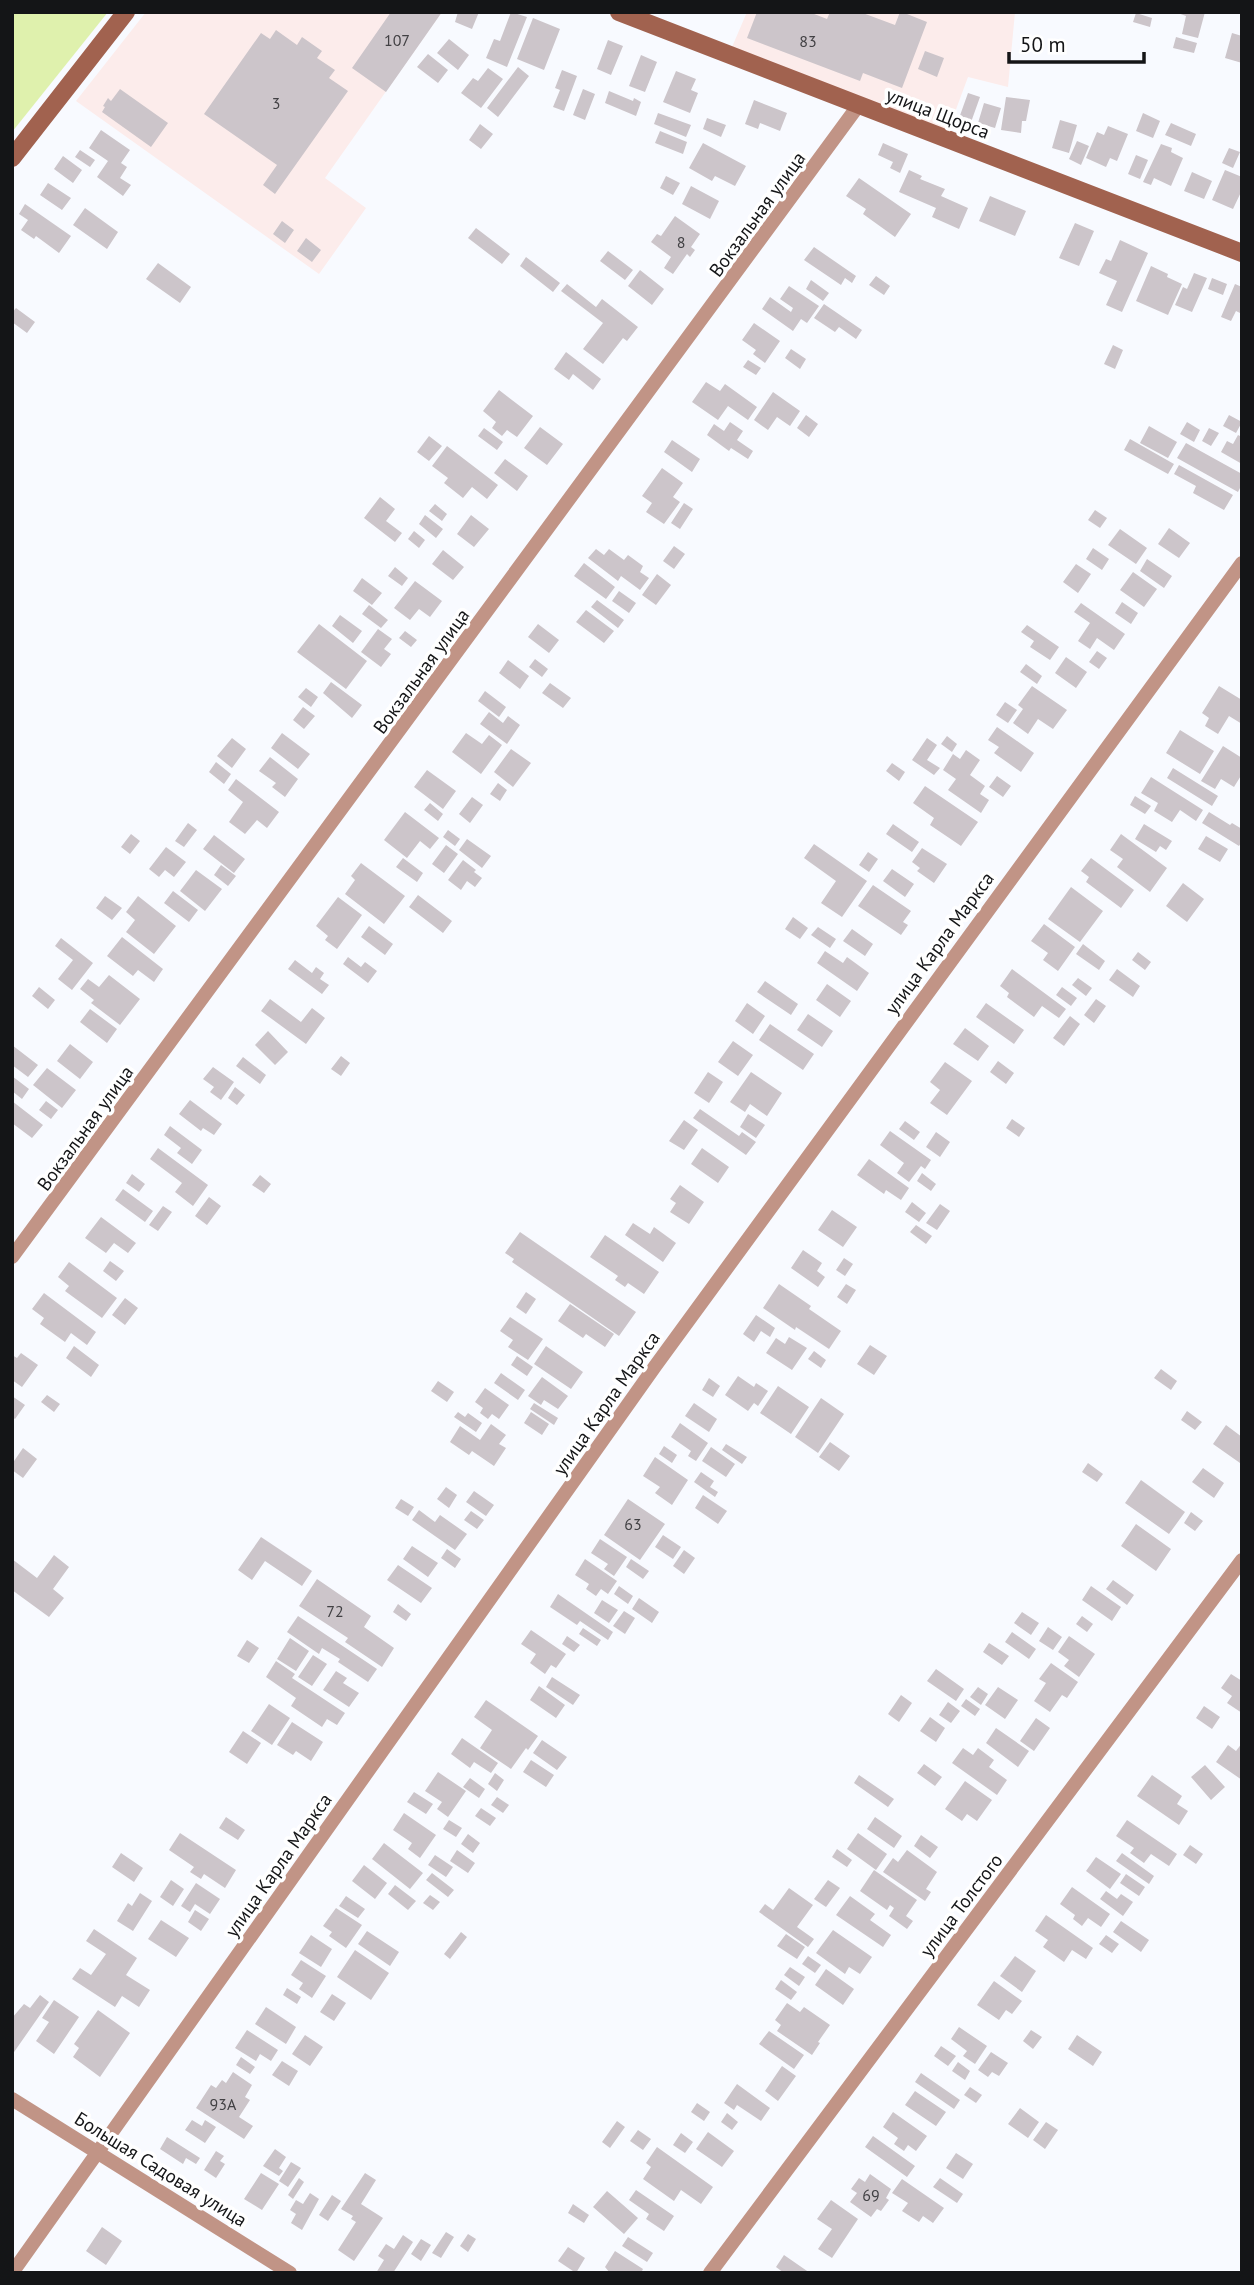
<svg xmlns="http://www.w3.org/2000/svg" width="1254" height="2285" viewBox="0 0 1254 2285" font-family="'PT Sans',sans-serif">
<rect width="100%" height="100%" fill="#f8faff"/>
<path fill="#fceceb" d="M146 12H442L325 178 366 208 319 274 76 101Z
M747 12H1015L1008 87 968 77 948 131 732 47Z"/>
<path fill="#dff1ad" d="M12 12H108L12 132Z"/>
<path fill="#ccc5ca" d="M391 12H442L386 92 352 68Z
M458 12H479L472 29 455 22Z
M511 12 527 17 507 67 486 58 494 39 500 41Z
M757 12H809L827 19 830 12H860L895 25 900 12H902L927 22 902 88 863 73 860 81 747 38Z
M1175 12H1205L1198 38 1182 34 1186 16Z
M1136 13 1152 18 1150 27 1133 22Z
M533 18 560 29 544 70 517 59Z
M276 30 297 45 302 37 322 51 317 58 335 70 329 78 348 91 275 194 263 185 277 165 204 114 261 33 270 39Z
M1232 33 1242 36V63L1225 58Z
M1176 37 1197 43 1194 53 1173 48Z
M449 39 469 55 458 70 437 53Z
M608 40 623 46 611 75 597 69Z
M925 51 944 58 937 77 918 69Z
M428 54 448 70 438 83 417 67Z
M641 55 657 62 645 92 629 86Z
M518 67 529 76 498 117 487 108Z
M488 68 503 79 481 108 461 93 473 78 478 81Z
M562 70 577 76 564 111 553 107 560 90 555 88Z
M676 71 696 79 691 90 698 93 690 113 663 102Z
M120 89 168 123 151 147 102 112 105 107 103 106 108 98 111 101Z
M583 89 595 94 585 120 573 115Z
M609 91 633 101 634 98 641 102 636 116 605 103Z
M968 93 980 97 970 125 958 121Z
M1006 97 1030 100 1026 121H1022L1021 133 1001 130Z
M754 100 787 113 780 131 760 123 758 129 745 124Z
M984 103 1001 108 995 128 978 123Z
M658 113 691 125 686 137 654 124Z
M1143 113 1160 121 1153 138 1136 131Z
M707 118 726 125 721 137 703 129Z
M1060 120 1077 125 1069 153 1052 148Z
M1171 123 1196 134 1191 146 1165 135Z
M480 124 493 134 481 149 469 140Z
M1108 126 1128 134 1117 161 1110 158 1106 167 1086 158 1097 132 1104 135Z
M101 130 130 150 121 163 127 167 120 178 131 185 123 196 97 177 108 161 89 148Z
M660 131 687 142 683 154 655 143Z
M1077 141 1089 146 1081 165 1069 159Z
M703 143 746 166 735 186 715 176 712 181 689 168Z
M883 143 908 154 900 173 890 168 893 162 878 155Z
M1161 144 1172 148 1171 152 1183 158 1171 186 1154 178 1151 185 1143 182Z
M1229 148 1240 152 1233 168 1222 163Z
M80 150 95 160 90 167 75 157Z
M1136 155 1148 160 1140 179 1128 174Z
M63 156 82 170 73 183 54 169Z
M909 170 922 176 920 179 945 189 941 196 968 208 959 229 932 217 936 208 899 192Z
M1225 170 1242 177V190L1233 209 1212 200Z
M1192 172 1212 181 1204 199 1184 191Z
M666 176 680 183 673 195 660 188Z
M859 178 911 214 895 237 863 214 866 209 846 196Z
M48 183 71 198 62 210 40 195Z
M691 186 719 201 710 219 682 204Z
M990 196 1026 211 1015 236 979 221Z
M25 204 71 236 59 253 36 236 34 239 21 230 28 220 19 214Z
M85 208 118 232 107 249 73 225Z
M675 216 700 234 691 247 695 250 690 257 687 254 673 274 664 268 671 257 651 242 657 234 661 236Z
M282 221 294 230 285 243 273 234Z
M1075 223 1094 231 1079 266 1059 258Z
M476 228 510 254 502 264 468 238Z
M306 238 321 250 312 262 297 251Z
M1120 240 1148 253 1122 312 1106 305 1117 281 1099 273 1106 259 1111 261Z
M814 247 856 276 852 283 845 278 841 285 804 260Z
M608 251 633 270 625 280 600 261Z
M526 257 560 283 553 292 520 266Z
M158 263 191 287 180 303 146 279Z
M1151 266 1168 274 1167 277 1182 284 1168 315 1136 301Z
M640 270 664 289 652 305 628 286Z
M1194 273 1207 278 1192 312 1175 305 1183 287 1187 289Z
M876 276 890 286 884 295 869 285Z
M1212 278 1227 284 1223 295 1208 289Z
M811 280 829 293 823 301 806 289Z
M567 284 596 307 602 299 638 327 627 341 623 338 603 364 583 349 603 323 561 291Z
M1235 284 1242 287V314L1236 311 1231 321 1221 317Z
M789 286 819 306 807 323 801 319 793 331 762 309 770 297 791 312 793 308 780 299Z
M824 304 862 330 856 339 839 327 835 332 814 318Z
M16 308 35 322 27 333 12 322V313Z
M754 323 780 341 765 363 753 354 756 350 742 340Z
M1113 345 1123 350 1115 369 1104 364Z
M791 349 806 359 800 369 785 358Z
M566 352 601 379 593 390 573 374 569 380 554 369Z
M748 360 761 368 756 375 743 367Z
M706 382 720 391 725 384 757 407 748 420 728 406 718 420 692 402Z
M499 390 533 416 517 437 507 430 502 436 492 428 496 422 483 411Z
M773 392 800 411 790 426 777 417 768 430 754 420Z
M806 415 818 424 809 437 797 428Z
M1229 415 1242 422 1236 433 1223 426Z
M730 422 743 431 737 440 753 451 748 459 731 448 729 451 707 435 714 424 724 431Z
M1187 422 1200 430 1194 442 1180 434Z
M1149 426 1177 442 1168 458 1140 443Z
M540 427 563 444 547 465 524 448Z
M484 428 503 442 497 450 478 436Z
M1209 428 1219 433 1211 446 1202 441Z
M1238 435 1242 437V464L1221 452 1227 441 1233 444Z
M429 436 442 446 429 461 417 452Z
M1130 439 1174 464 1168 474 1124 450Z
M672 440 700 459 692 472 664 452Z
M1186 443 1242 474V484L1238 492 1177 458Z
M447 446 498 485 487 499 472 487 463 498 444 483 448 478 432 466Z
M505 459 528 476 517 491 494 473Z
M1179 465 1233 495 1224 510 1193 493 1196 486 1174 474Z
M662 468 683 483 673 497 680 502 664 524 646 512 652 503 642 496Z
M380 497 395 509 386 521 402 533 395 542 364 518Z
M684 503 693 509 680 529 671 523Z
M435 504 447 514 442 521 429 511Z
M1095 510 1107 518 1100 528 1088 520Z
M425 515 443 529 436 538 419 524Z
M471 515 489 529 474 547 457 534Z
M1169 528 1190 543 1179 558 1158 544Z
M1120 529 1147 548 1136 564 1108 545Z
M414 531 425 540 419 548 408 539Z
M674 546 685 554 674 569 663 561Z
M1093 548 1109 559 1102 570 1086 559Z
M596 549 604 555 609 549 624 560 628 555 643 566 640 572 649 578 640 590 621 576 618 581 588 558Z
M443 550 464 567 453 580 432 564Z
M1147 559 1172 576 1164 588 1140 571Z
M584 563 615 587 606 599 574 576Z
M1076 564 1091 574 1078 593 1063 582Z
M395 567 408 578 402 586 388 576Z
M1133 572 1157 589 1144 607 1120 590Z
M657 574 671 585 656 605 642 595Z
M362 578 382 593 372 605 353 591Z
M415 581 442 601 430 617 419 609 410 620 394 608Z
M619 591 636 603 629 613 612 601Z
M597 600 624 620 618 628 591 607Z
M1122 602 1138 613 1131 624 1115 613Z
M1081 603 1125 634 1114 650 1097 638 1090 649 1078 641 1090 623 1074 612Z
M369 605 388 620 381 628 362 614Z
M586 610 614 631 604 643 576 622Z
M340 615 362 631 353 643 332 626Z
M319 624 367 661 346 689 297 652Z
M538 624 559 640 549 653 528 637Z
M1027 625 1059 647 1050 660 1030 647 1034 641 1021 632Z
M378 629 392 639 384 649 391 654 381 667 361 652Z
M405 631 417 640 411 647 399 638Z
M1097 651 1107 658 1099 669 1089 662Z
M1066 657 1087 672 1076 688 1055 673Z
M535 659 548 669 542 677 529 667Z
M508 660 529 676 520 689 499 673Z
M1026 664 1042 676 1037 684 1020 672Z
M331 682 362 705 352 718 323 693Z
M550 683 571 698 563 708 542 693Z
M1032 686 1067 710 1053 729 1038 719 1028 734 1013 723 1023 709 1018 705Z
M1219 686 1242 700V724L1229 716 1218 734 1205 726 1209 718 1202 713Z
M306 688 318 697 311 707 298 697Z
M485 691 506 707 499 717 478 701Z
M1005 702 1017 710 1008 723 996 715Z
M303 707 315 716 304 729 293 720Z
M489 712 503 723 508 716 520 725 507 744 480 724Z
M997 727 1034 753 1021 772 994 753 999 747 988 740Z
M1180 730 1214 751 1200 774 1166 753Z
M282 733 310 754 298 769 271 748Z
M466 733 482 744 489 735 502 745 481 774 452 752Z
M947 736 957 744 952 752 941 744Z
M232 738 246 749 232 768 217 756Z
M927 738 937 745 927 760 940 768 934 775 912 760Z
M1223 746 1242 758V774L1234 787 1221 779 1215 789 1201 781Z
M511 749 531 763 513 787 494 772Z
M966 750 980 760 970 775 985 786 980 794 989 800 981 813 948 790 956 779 943 770 953 754 960 759Z
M270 757 298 779 285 797 272 787 276 783 259 771Z
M216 762 231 774 224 784 209 772Z
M892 763 905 772 899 781 886 771Z
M1173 768 1218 796 1212 806 1167 778Z
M427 770 456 791 443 809 414 787Z
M997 776 1011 786 1003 797 989 787Z
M1151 777 1203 810 1196 821 1180 810 1172 822 1154 811 1158 803 1141 793Z
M236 779 279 812 267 828 257 820 245 834 229 822 243 802 228 790Z
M498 783 507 790 500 801 490 794Z
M925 786 978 822 961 846 930 825 934 818 913 803Z
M1135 796 1151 806 1145 814 1130 805Z
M472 797 483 805 470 823 459 814Z
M430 803 443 814 438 821 424 810Z
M405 812 439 838 430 849 420 841 407 858 384 840Z
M1209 812 1230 825 1232 823 1242 829V841L1239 846 1202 823Z
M188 823 197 830 184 847 175 841Z
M893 824 919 842 912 852 886 834Z
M1144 824 1172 841 1166 850 1160 846 1156 852 1135 839Z
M448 830 460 839 455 846 443 837Z
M131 834 140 841 130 854 121 847Z
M1121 834 1167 868 1150 892 1117 867 1123 859 1110 850Z
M214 835 245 859 234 873 203 849Z
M1206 836 1228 849 1220 862 1198 849Z
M467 839 491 856 482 868 459 850Z
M814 844 867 881 842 917 821 903 836 881 804 858Z
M446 845 458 854 444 873 432 864Z
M166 847 186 862 174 877 165 870 159 877 149 869Z
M922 848 947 864 934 883 917 871 920 868 912 862Z
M868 852 878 859 869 872 859 865Z
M403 858 423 873 417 882 396 867Z
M1091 858 1134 890 1121 908 1086 882 1089 877 1081 871Z
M463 860 476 870 474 872 482 878 475 887 467 881 461 890 448 880Z
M361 863 405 896 384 924 345 894 355 880 351 876Z
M221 865 236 876 228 886 214 875Z
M892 869 914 884 905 897 883 881Z
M196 870 222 889 205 911 180 891Z
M1183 883 1204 899 1187 922 1166 906Z
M873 885 911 911 903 922 908 925 901 935 858 906Z
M1071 887 1103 911 1080 942 1048 919Z
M173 891 198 910 189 922 164 903Z
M418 895 452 921 443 933 409 907Z
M105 896 122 908 112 920 96 908Z
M138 896 176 926 154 954 126 932 135 920 126 912Z
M338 897 362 915 337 949 325 940 328 936 316 926Z
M793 917 808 928 800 939 785 929Z
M1044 924 1075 947 1058 971 1043 960 1048 953 1031 941Z
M369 926 393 944 385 955 361 937Z
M818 927 836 939 830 948 811 935Z
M852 929 873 944 865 956 843 941Z
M122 937 163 969 154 982 138 970 133 976 107 956Z
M61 938 93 963 72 990 58 979 73 960 55 946Z
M1083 944 1105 961 1099 970 1076 954Z
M825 951 843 963 847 957 869 973 857 991 817 963Z
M1138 952 1151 962 1145 970 1132 960Z
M348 957 361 967 365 962 377 971 368 983 343 964Z
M295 960 312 973 316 967 324 973 320 979 329 985 322 994 288 969Z
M1012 969 1066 1009 1059 1018 1042 1006 1034 1017 1007 997 1009 993 1000 986Z
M1117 969 1140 986 1133 997 1109 980Z
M109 975 140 999 120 1025 91 1003 94 1000 80 989 88 979 99 987Z
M1078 978 1092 988 1086 996 1072 985Z
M765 981 798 1004 791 1015 757 992Z
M827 984 851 1001 840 1017 816 1000Z
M39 987 55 1000 48 1009 32 996Z
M1062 987 1077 998 1071 1006 1056 995Z
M270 999 301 1022 312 1008 325 1018 306 1044 261 1011Z
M1096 999 1106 1006 1094 1023 1084 1015Z
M747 1003 765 1016 753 1034 735 1021Z
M986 1003 1024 1030 1014 1044 976 1017Z
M90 1009 117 1029 107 1043 80 1022Z
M808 1014 833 1031 822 1047 797 1030Z
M1070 1016 1080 1024 1064 1046 1053 1038Z
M770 1024 814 1054 803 1070 759 1040Z
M965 1028 989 1046 978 1061 953 1044Z
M268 1031 288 1052 275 1065 255 1045Z
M733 1041 753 1055 738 1076 718 1062Z
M70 1044 93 1062 80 1079 57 1061Z
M12 1045 38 1065 28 1077 12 1065Z
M341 1056 350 1063 341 1076 331 1069Z
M243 1057 266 1075 260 1084 236 1066Z
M998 1061 1014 1073 1006 1084 990 1072Z
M945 1062 972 1081 947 1115 930 1103 940 1090 930 1082Z
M213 1067 234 1082 221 1100 210 1092 214 1087 203 1079Z
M47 1068 76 1090 62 1108 33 1085Z
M708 1072 723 1082 709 1103 694 1093Z
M751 1072 782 1093 767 1116 750 1104 745 1112 730 1102Z
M12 1076 29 1089 22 1099 12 1091Z
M235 1087 245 1095 237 1105 228 1098Z
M190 1100 222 1124 214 1135 203 1128 201 1131 179 1114Z
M12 1101 43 1125 32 1138 12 1123Z
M46 1101 58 1110 51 1119 39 1110Z
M700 1109 739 1136 742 1132 756 1142 746 1155 693 1118Z
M748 1114 765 1125 756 1138 740 1127Z
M1012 1119 1025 1128 1019 1137 1006 1128Z
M684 1120 698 1130 684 1150 669 1141Z
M905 1121 920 1132 914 1140 899 1129Z
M170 1126 202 1150 192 1164 177 1153 181 1148 164 1135Z
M890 1131 931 1160 925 1169 921 1166 909 1182 897 1173 904 1163 880 1145Z
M936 1132 950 1142 940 1157 926 1147Z
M158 1148 208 1185 193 1206 175 1192 182 1183 150 1159Z
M702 1148 729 1167 718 1183 691 1164Z
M869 1159 909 1188 901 1200 886 1190 884 1194 857 1175Z
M922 1173 936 1184 931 1191 917 1181Z
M132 1174 145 1184 139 1192 126 1183Z
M260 1175 271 1184 264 1193 252 1185Z
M680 1185 704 1202 689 1224 670 1212 676 1203 670 1199Z
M123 1189 153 1211 145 1222 115 1200Z
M209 1197 221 1206 207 1225 195 1216Z
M912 1202 926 1213 919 1222 905 1212Z
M940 1204 950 1211 937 1230 926 1223Z
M163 1206 172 1212 158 1231 149 1225Z
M832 1210 857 1227 843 1247 818 1230Z
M101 1217 136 1243 128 1253 114 1243 106 1253 85 1238Z
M633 1223 650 1234 654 1227 676 1243 663 1262 625 1235Z
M916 1225 932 1236 926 1244 910 1232Z
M520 1232 636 1312 619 1336 512 1262 514 1259 505 1253Z
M605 1235 659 1272 644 1294 628 1283 625 1287 615 1280 618 1276 590 1257Z
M803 1250 822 1263 817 1271 825 1277 818 1287 791 1268Z
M844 1258 853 1264 845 1276 836 1270Z
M110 1261 124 1271 116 1281 103 1271Z
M69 1262 117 1298 102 1318 65 1291 69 1286 58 1277Z
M779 1284 811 1306 809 1309 841 1331 829 1349 796 1327 795 1330 763 1308Z
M846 1284 856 1290 847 1304 837 1297Z
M526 1292 536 1299 526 1314 516 1307Z
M44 1293 96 1332 87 1345 71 1333 65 1342 40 1324 44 1318 32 1309Z
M125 1298 138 1308 125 1325 112 1315Z
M570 1304 614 1334 605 1347 586 1334 583 1338 558 1321Z
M756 1315 775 1328 770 1337 761 1331 754 1342 743 1334Z
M510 1317 543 1339 528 1360 508 1347 513 1340 500 1331Z
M789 1337 807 1348 792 1370 766 1353 776 1338 785 1344Z
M870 1345 887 1356 874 1375 857 1364Z
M74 1346 99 1365 91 1377 66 1358Z
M546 1346 583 1372 571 1389 534 1364Z
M814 1351 826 1360 821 1368 808 1359Z
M21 1353 38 1365 22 1387 12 1380V1355L17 1358Z
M517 1356 533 1367 527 1376 511 1365Z
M1161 1369 1177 1381 1171 1390 1154 1378Z
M501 1373 525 1390 518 1400 494 1383Z
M738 1376 754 1387 756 1383 768 1391 758 1406 754 1403 748 1411 725 1395Z
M542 1377 568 1396 558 1409 544 1400 541 1405 528 1396Z
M709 1378 720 1386 713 1397 702 1390Z
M438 1381 454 1392 447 1402 431 1391Z
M778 1386 809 1407 791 1434 760 1413Z
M485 1388 509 1405 499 1419 492 1414 488 1419 480 1413 483 1408 475 1402Z
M47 1395 60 1404 54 1412 41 1402Z
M12 1396 25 1405 15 1419 12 1417Z
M821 1398 844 1414 818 1453 795 1437Z
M534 1403 558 1418 554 1425 530 1409Z
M694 1403 717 1419 709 1432 685 1416Z
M1187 1411 1202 1422 1195 1430 1181 1420Z
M458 1412 465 1417 468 1413 482 1423 476 1432 454 1417Z
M531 1412 549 1424 542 1435 524 1423Z
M680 1423 708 1443 696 1461 688 1456 691 1451 671 1437Z
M491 1424 506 1435 499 1444 506 1448 494 1466 472 1451 469 1455 450 1442 460 1426 480 1440Z
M1226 1425 1242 1437V1461L1240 1463 1213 1444Z
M830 1442 850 1456 839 1471 819 1457Z
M726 1444 747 1457 742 1464 722 1450Z
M664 1446 677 1455 672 1463 659 1454Z
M711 1447 735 1464 726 1477 702 1461Z
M23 1448 37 1459 23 1478 12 1470V1464Z
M655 1457 688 1480 672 1505 655 1493 660 1487 643 1476Z
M1088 1463 1103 1474 1097 1482 1082 1472Z
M1203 1468 1224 1483 1214 1498 1192 1482Z
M701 1472 714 1481 710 1487 718 1492 715 1497 694 1482Z
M1141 1480 1185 1512 1169 1534 1125 1503Z
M446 1487 457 1495 449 1508 437 1499Z
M474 1491 494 1505 486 1516 466 1502Z
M703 1495 727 1511 718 1524 695 1508Z
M401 1499 414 1507 408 1516 395 1508Z
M628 1499 665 1524 640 1560 604 1535Z
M419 1510 435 1522 440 1515 467 1534 455 1550 412 1520Z
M471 1511 484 1520 477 1529 464 1520Z
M1191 1512 1203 1521 1195 1531 1184 1523Z
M1136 1524 1171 1549 1156 1571 1121 1546Z
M663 1535 681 1547 673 1559 655 1547Z
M261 1537 312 1571 302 1586 265 1561 252 1580 238 1570Z
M600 1539 627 1557 614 1576 604 1569 608 1564 591 1553Z
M412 1546 438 1563 428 1577 403 1559Z
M447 1549 461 1559 455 1568 441 1558Z
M684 1550 695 1558 684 1574 673 1566Z
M54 1555 69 1567 53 1589 64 1598 49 1617 12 1590V1559L37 1578Z
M585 1559 617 1581 608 1594 601 1589 596 1596 586 1589 589 1584 575 1575Z
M631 1559 649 1571 643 1579 626 1567Z
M398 1565 432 1588 421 1603 387 1580Z
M317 1579 371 1616 364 1627 394 1648 382 1667 345 1642 348 1638 299 1606Z
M1113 1580 1134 1595 1127 1605 1106 1589Z
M619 1586 633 1596 628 1604 614 1594Z
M1091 1586 1121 1607 1112 1621 1082 1600Z
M558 1594 613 1632 608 1640 580 1621 577 1625 550 1607Z
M639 1598 659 1612 652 1623 632 1609Z
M602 1600 618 1610 609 1623 594 1613Z
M398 1604 411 1614 406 1621 393 1612Z
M624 1611 635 1618 625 1634 613 1626Z
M1022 1612 1039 1623 1031 1635 1014 1623Z
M298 1616 377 1669 368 1682 338 1662 340 1659 322 1648 319 1654 287 1632Z
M1082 1616 1093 1624 1087 1632 1076 1624Z
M1048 1627 1062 1637 1053 1650 1039 1641Z
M583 1628 601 1640 597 1646 579 1634Z
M531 1630 566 1654 556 1668 551 1665 545 1674 530 1663 536 1654 521 1644Z
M1012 1632 1036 1649 1029 1659 1005 1642Z
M567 1636 580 1645 574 1652 562 1644Z
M1069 1636 1095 1654 1079 1677 1064 1666 1069 1660 1058 1652Z
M290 1638 309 1651 296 1671 277 1659Z
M247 1640 259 1648 249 1663 237 1656Z
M989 1643 1009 1656 1002 1665 983 1652Z
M313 1655 327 1664 312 1686 298 1677Z
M276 1661 295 1674 292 1678 345 1713 337 1725 327 1719 322 1727 291 1706 296 1698 266 1677Z
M1051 1663 1078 1682 1067 1698 1062 1695 1050 1712 1034 1701 1046 1683 1039 1679Z
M936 1669 964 1689 956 1701 927 1681Z
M336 1671 347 1678 343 1683 359 1693 349 1707 323 1690Z
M1231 1674 1242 1681V1713L1227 1703 1232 1696 1221 1688Z
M552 1677 580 1695 573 1705 546 1687Z
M539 1686 565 1705 556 1718 530 1700Z
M978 1687 988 1694 981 1705 970 1697Z
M998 1687 1018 1700 1005 1719 985 1705Z
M901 1695 912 1703 899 1722 888 1714Z
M966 1699 980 1709 975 1716 961 1706Z
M486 1700 538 1736 528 1750 526 1748 511 1769 480 1748 492 1730 474 1717Z
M948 1702 960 1711 951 1723 939 1715Z
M269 1704 290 1718 272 1745 251 1731Z
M1204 1706 1220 1717 1212 1729 1196 1718Z
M930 1717 945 1728 936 1742 920 1731Z
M1036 1718 1050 1728 1034 1751 1020 1741Z
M292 1722 323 1742 311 1761 296 1751 293 1755 277 1745Z
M996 1728 1029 1751 1018 1767 986 1743Z
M243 1731 261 1743 247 1764 229 1752Z
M462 1738 498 1763 491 1773 474 1762 470 1768 451 1754Z
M542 1740 567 1757 557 1770 533 1753Z
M1242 1743V1780L1216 1762 1228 1745 1236 1751Z
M963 1748 973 1755 978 1748 994 1760 989 1767 1007 1780 997 1795 952 1763Z
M531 1760 554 1775 546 1787 523 1772Z
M924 1764 942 1777 935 1786 917 1773Z
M1205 1765 1225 1787 1211 1800 1191 1777Z
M438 1772 466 1791 448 1817 437 1809 442 1802 425 1791Z
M495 1773 504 1780 497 1791 488 1784Z
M859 1775 894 1799 888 1807 854 1783Z
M1152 1775 1182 1796 1177 1804 1188 1811 1179 1825 1137 1796Z
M470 1778 485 1789 479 1798 463 1787Z
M965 1781 992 1800 977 1821 967 1814 962 1821 945 1809Z
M414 1792 433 1804 426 1814 407 1802Z
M497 1797 509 1805 503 1813 491 1805Z
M481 1808 496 1818 490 1826 475 1816Z
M404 1813 436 1835 420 1858 408 1849 412 1843 393 1830Z
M226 1817 245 1830 238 1840 219 1828Z
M875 1817 902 1836 894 1848 867 1829Z
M449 1820 462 1828 456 1837 443 1829Z
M1127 1820 1177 1854 1169 1866 1151 1854 1144 1863 1130 1853 1134 1848 1116 1836Z
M180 1833 236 1870 225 1888 204 1874 201 1879 190 1872 194 1867 169 1850Z
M858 1833 887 1854 876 1870 847 1849Z
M468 1834 480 1843 473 1853 461 1844Z
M921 1835 938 1847 930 1858 914 1846Z
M384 1843 423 1873 410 1889 372 1859Z
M1190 1845 1203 1854 1196 1864 1183 1855Z
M837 1849 852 1860 847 1867 832 1857Z
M457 1850 475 1863 468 1873 450 1861Z
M907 1850 937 1872 926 1889 931 1892 925 1901 883 1872 893 1858 898 1862Z
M121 1853 143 1868 134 1882 112 1867Z
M1122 1853 1154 1876 1149 1884 1116 1861Z
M435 1855 453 1867 446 1877 428 1865Z
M1096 1857 1121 1874 1110 1889 1086 1871Z
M364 1865 387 1883 375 1899 352 1881Z
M874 1870 917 1900 906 1916 913 1921 907 1929 889 1916 894 1908 890 1905 887 1910 860 1891Z
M432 1873 454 1890 448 1897 426 1880Z
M1126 1874 1145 1887 1139 1896 1120 1883Z
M171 1880 184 1889 173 1906 160 1897Z
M828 1880 840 1888 826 1907 814 1899Z
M196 1883 220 1899 210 1914 195 1904 190 1912 181 1906Z
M395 1885 416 1901 408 1910 388 1894Z
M1072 1887 1110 1914 1101 1927 1088 1918 1082 1926 1073 1919 1075 1915 1060 1904Z
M789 1888 813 1905 797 1927 814 1939 808 1947 759 1912 765 1904 773 1910Z
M1106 1891 1117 1899 1121 1894 1133 1902 1123 1916 1100 1899Z
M140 1893 152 1901 133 1931 117 1921 128 1903 132 1906Z
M430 1895 440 1902 433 1910 423 1903Z
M346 1896 365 1909 358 1918 339 1906Z
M850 1896 875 1914 870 1920 891 1935 883 1947 836 1915Z
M336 1908 362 1925 346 1948 329 1936 332 1932 323 1926Z
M195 1910 209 1919 201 1931 188 1922Z
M1046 1915 1093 1948 1086 1959 1072 1950 1064 1962 1043 1947 1048 1940 1035 1931Z
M161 1920 189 1938 176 1957 148 1939Z
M1121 1921 1149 1940 1141 1952 1113 1932Z
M94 1929 137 1958 126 1975 150 1990 139 2007 122 1996 115 2007 72 1979 80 1968 91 1975 106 1954 86 1941Z
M833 1930 872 1957 860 1974 849 1967 845 1974 816 1953Z
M367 1931 399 1952 390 1966 358 1944Z
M461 1932 467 1937 450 1959 444 1954Z
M786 1934 805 1947 797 1959 777 1946Z
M311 1935 332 1949 321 1967 299 1953Z
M1106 1935 1119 1944 1112 1953 1099 1944Z
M355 1950 389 1973 371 2000 337 1977Z
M808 1956 821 1965 815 1973 802 1964Z
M1015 1956 1036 1971 1022 1992 1000 1976Z
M301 1960 326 1976 312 1998 299 1989 303 1983 291 1975Z
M790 1967 805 1977 799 1986 784 1975Z
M826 1969 854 1989 843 2005 815 1985Z
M781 1980 797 1992 791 2000 775 1989Z
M994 1981 1022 2001 1012 2014 1006 2010 999 2020 977 2005Z
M287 1988 301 1997 297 2004 283 1995Z
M332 1994 346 2003 334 2021 320 2012Z
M40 1995 49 2002 12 2055V2018L24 2004 30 2008Z
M54 2000 79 2017 54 2054 36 2041 49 2022 42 2018Z
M787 2003 800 2012 804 2007 830 2025 818 2042 820 2043 812 2055 777 2031 781 2025 775 2020Z
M266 2007 296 2027 286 2044 255 2024Z
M98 2010 130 2033 100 2077 73 2057 79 2048 74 2044Z
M959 2027 987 2046 975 2064 963 2056 967 2051 951 2039Z
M247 2030 278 2050 271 2061 260 2054 256 2061 235 2048Z
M1031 2030 1042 2037 1033 2049 1023 2041Z
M769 2031 804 2055 794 2069 759 2044Z
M305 2035 323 2047 310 2066 292 2054Z
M1077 2035 1102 2052 1093 2066 1068 2049Z
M941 2046 956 2056 948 2066 934 2056Z
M991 2052 1008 2063 999 2076 992 2072 988 2077 978 2070Z
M241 2057 255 2067 250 2074 236 2065Z
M282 2061 298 2071 289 2086 272 2075Z
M958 2062 970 2071 965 2080 952 2071Z
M782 2066 796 2076 778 2101 765 2091Z
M233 2072 252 2085 245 2097 250 2100 239 2117 253 2126 244 2139 196 2108 211 2085 216 2088 222 2080 226 2083Z
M921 2073 960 2100 954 2109 915 2082Z
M737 2084 770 2108 761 2121 737 2105 734 2110 724 2103Z
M970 2087 982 2095 976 2103 964 2095Z
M915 2091 946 2112 936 2126 905 2105Z
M697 2103 710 2112 704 2121 691 2112Z
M1020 2108 1039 2122 1028 2138 1008 2124Z
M893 2112 927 2136 916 2151 908 2145 904 2151 894 2144 898 2138 883 2127Z
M727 2113 738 2122 732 2130 721 2122Z
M192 2120 202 2126 205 2120 216 2127 205 2143 185 2130Z
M617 2121 625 2127 610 2148 602 2142Z
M1046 2122 1058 2130 1045 2149 1033 2140Z
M638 2130 651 2139 643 2150 630 2141Z
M708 2132 734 2151 722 2167 696 2149Z
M681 2133 693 2142 685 2153 673 2145Z
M873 2136 915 2166 907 2177 865 2147Z
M167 2137 200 2158 196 2164 186 2158 183 2164 160 2149Z
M657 2147 713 2187 701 2204 681 2190 674 2201 643 2179 651 2167 646 2163Z
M275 2149 286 2157 279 2168 283 2171 279 2176 263 2166Z
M216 2151 224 2156 220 2161 225 2164 216 2178 204 2170Z
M956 2153 973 2164 963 2179 946 2168Z
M291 2162 301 2168 288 2187 279 2181Z
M261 2173 279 2184 262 2210 244 2199Z
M365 2173 376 2180 361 2204 383 2218 354 2261 338 2250 356 2222 351 2219 353 2216 341 2209Z
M870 2174 891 2189 886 2198 889 2200 881 2211 877 2209 871 2217 850 2202 857 2193 851 2189 859 2178 865 2182Z
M299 2178 304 2182 293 2199 288 2195Z
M940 2178 963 2194 957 2203 933 2187Z
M902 2179 944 2208 933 2223 923 2216 919 2222 902 2211 908 2203 892 2193Z
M636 2190 674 2216 664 2231 646 2219 649 2214 629 2200Z
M607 2191 638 2218 624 2234 593 2207Z
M310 2193 319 2199 302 2230 291 2223 296 2214 290 2210 296 2200 303 2204Z
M332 2195 341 2201 328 2221 319 2215Z
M831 2200 858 2219 832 2258 818 2249 832 2229 817 2219Z
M573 2204 589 2215 584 2223 568 2213Z
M102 2227 122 2241 106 2265 86 2251Z
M446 2232 454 2237 441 2258 432 2253Z
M468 2234 476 2239 468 2252 460 2246Z
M403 2235 413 2242 393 2273H376L384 2260 378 2256 386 2244 394 2249Z
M628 2237 653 2253 647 2262 622 2246Z
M421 2239 431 2245 421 2261 411 2254Z
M568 2247 585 2258 576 2273 558 2261Z
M615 2251 643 2269 641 2273H610L605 2267Z
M784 2255 810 2273H784L776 2267Z"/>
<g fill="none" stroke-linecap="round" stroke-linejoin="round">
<path stroke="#c19486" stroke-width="14" d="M12 1257 858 106
M12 2099 290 2273
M12 2273 656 1365 1242 563
M710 2273 1242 1560"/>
<path stroke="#a1624f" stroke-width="18" d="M619 12 1242 253
M12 158 126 12"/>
</g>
<g text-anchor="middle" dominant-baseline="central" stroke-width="7" stroke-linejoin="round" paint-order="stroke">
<g font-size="16" fill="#424144">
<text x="397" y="40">107</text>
<text x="808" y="41">83</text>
<text x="276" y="103">3</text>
<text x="681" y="242">8</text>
<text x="633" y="1524">63</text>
<text x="335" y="1611">72</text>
<text x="223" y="2104">93А</text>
<text x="871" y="2195">69</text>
</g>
<g font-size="19" fill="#141517" stroke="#fff">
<text transform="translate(938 113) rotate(21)">улица Щорса</text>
<text transform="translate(757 214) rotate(-54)">Вокзальная улица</text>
<text transform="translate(421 671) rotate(-54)">Вокзальная улица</text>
<text transform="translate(939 943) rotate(-54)">улица Карла Маркса</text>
<text transform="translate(85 1128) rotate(-54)">Вокзальная улица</text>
<text transform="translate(606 1403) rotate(-55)">улица Карла Маркса</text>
<text transform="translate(278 1865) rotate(-55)">улица Карла Маркса</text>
<text transform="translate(961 1905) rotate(-53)">улица Толстого</text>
<text transform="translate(161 2169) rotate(32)">Большая Садовая улица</text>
</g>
</g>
<rect width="1254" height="2285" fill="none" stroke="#141517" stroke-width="28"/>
<path d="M1009 52v10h135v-10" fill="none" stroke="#141517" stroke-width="3.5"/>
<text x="1020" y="52" font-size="21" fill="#141517" stroke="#ffffff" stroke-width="5" paint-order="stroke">50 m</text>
</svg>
